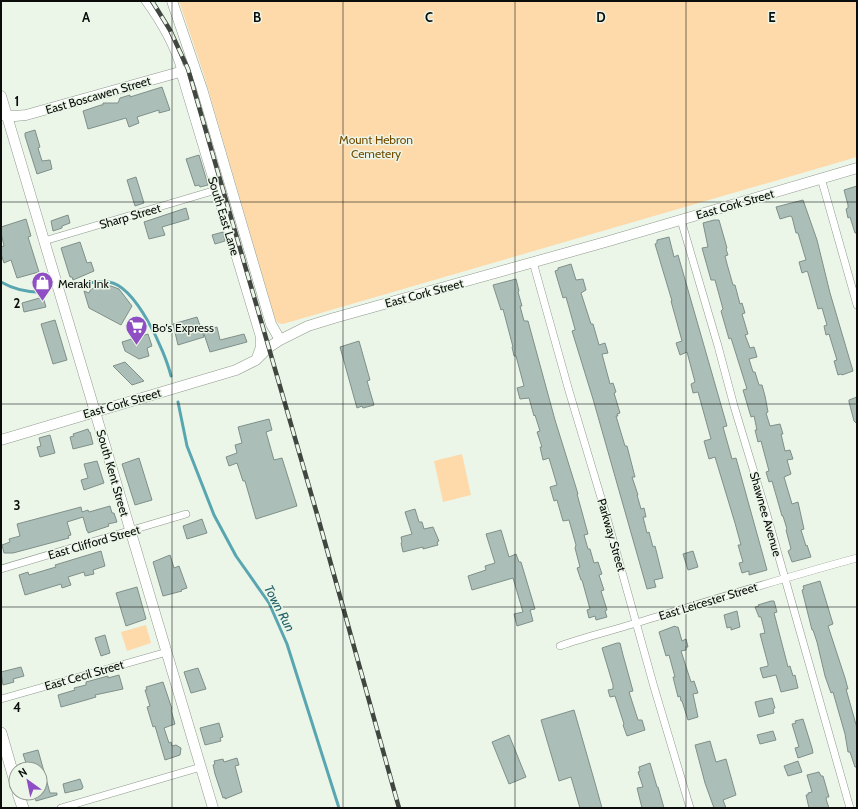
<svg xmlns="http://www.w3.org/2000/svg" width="858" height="809" viewBox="0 0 858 809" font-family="Cabin,sans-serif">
<rect width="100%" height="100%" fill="#ebf6e9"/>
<path fill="#fedaaa" d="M179 1H857V157L283 324 278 323 275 319 204 75Z
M462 454 471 495 443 502 434 461Z
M146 625 151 643 127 651 121 632Z"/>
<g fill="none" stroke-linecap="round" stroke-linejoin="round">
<path stroke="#5aa6b0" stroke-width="3" d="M1 282C15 290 30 293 46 292
M69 287C81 285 96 280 109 282 136 286 165 351 171 376
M178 402 187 446 214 515 236 556 269 603 287 644 339 808"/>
</g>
<path fill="#acbeb8" stroke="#7f908a" d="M162 87 170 110 159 113V110L137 117 139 123 129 127 126 118 88 129 83 111 101 105H103V103H118L120 98 130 95V97Z
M35 130 40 147 38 148 42 161 50 160 52 169 37 174 25 136V133Z
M199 155 208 185 200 187 199 185 195 186 186 159Z
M136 177 144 203 135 206 127 180Z
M857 186V233H855L850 217 848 218 846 209 848 208V205L844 190Z
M803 200 817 240 830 293 853 371 842 375 841 374 838 375 834 361 837 360 829 334 826 335 824 326 827 325 822 308 818 309 808 273 807 271 802 273 799 262 806 260 798 233H796L792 217 790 216 780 219 776 207Z
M186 208 189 219 162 227 165 235 149 239 144 222Z
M68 215 70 223 62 226V228L53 231 51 221Z
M26 219 31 236 28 237 39 272 17 278 11 260 4 263 1 254V247L4 246 1 233V227Z
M714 220H719L727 248 726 249 728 255 725 256 727 264 733 285H735L740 304 742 303 745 313 742 314 748 334 745 335 750 348 754 347 757 357 749 359 753 372H755L759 385H762L765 396 768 412 766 413 770 426 780 424 783 434H781L785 451 790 450 793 459 787 460 791 474 784 477 792 504 798 502 804 529 801 530 806 546 807 545 811 557 792 562 788 551 791 549 786 530 787 529 783 516H782L772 481 769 482 766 472 769 471 761 441 758 442 755 430H757L754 416 751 417 743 390 747 389 731 338 729 339 721 311 723 309 715 280H711L702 248 708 247 703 223Z
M223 232 225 241 215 244 212 235Z
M669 237 674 257 678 255 684 276 727 426 723 427 732 459 736 458 767 570 749 575V571L742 573 739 563 743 562 738 545H741L735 523 715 457 709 459 704 441 711 439 698 392 693 393 691 384 695 382 687 352 680 355 676 343 682 341 671 301H672L655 244 657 243V240Z
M80 242 87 263 91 262 94 271 73 280 72 277H70L61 248Z
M571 264 576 280 583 279 586 290 581 293 591 324H593L599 345 605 343 608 353 602 354 610 384 613 383 616 392 614 393 620 413 617 414 618 416H616L625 446H627L635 477H632L638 495H637L641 509 644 508 646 517H643L647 533 649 532 653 547 655 546 663 578 654 580 656 587 647 589 593 399 572 331 575 330V329L566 297 563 298 555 271 558 270V268Z
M516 279 519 291 518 292 522 306H520L524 321H528L555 420 578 494H577L588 534 584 535 588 549H590L594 563 598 562 602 574 599 575 604 590 601 591 607 610 605 611 607 617 596 620 595 616 589 618 587 610 590 609 582 580H581L577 568 580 567 575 548 576 545 569 520 563 521 557 500 554 501 550 487 557 485 549 458 543 460 540 447H542L537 432 540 431 535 415 534 416 529 398 520 399 517 388 524 386 516 356H514L512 347H513L503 309 501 310 493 285Z
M111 286 119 289 132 306 121 325 89 308 84 291 89 293 91 289Z
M43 297 46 307 24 312 22 303Z
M197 317 204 337 178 345 173 324Z
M55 320 67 360 53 364 41 324Z
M217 327 220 340 244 334 247 342 210 352 203 331Z
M148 334 152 346 147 348 149 356 139 359 125 351 122 342Z
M359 341 370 380 367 381 374 405 363 408 362 406 357 408 340 347Z
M125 362 144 381 132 385 113 366Z
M857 397V423H856L854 421 849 402V400Z
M269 419 272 430 266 432 274 460 282 458 297 506 256 519 245 481H243L237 463 229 466 226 457 237 453 235 445 242 443 238 427Z
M88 429 89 432H90L93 444 73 449 70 437 74 436 73 434Z
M50 435 55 453 40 457 37 447 41 446 39 438Z
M139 458 152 500 135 505 122 464Z
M97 461 104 483 84 490 81 480 88 478 84 464Z
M110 506 112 513H114L117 522 108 524 109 526 88 533V531H87L83 517 67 522 71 535 68 536 69 538 13 553H4L2 545 10 542 9 539 20 536 17 524 81 507 82 512 88 510 89 512Z
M415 509 419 522H422L424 529 433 527 439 541 437 542 438 545 423 549V547L403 552 401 543 402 542 401 537 412 534 405 512Z
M202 519 207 533 187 539 183 526Z
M501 530 509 557 516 554 519 562H521L535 609 530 610 533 621 517 626 514 614 523 612 513 578 472 590 468 576 486 570 485 566 495 563 486 534Z
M101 551 105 566 93 570 94 574 85 576 84 572 68 577 71 585 62 588 61 584 25 595 19 575 28 572 29 575 56 567 55 565Z
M693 551 698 567 688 570 683 554Z
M170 555 174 568 179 566 187 588 181 590 182 591 163 596 153 562Z
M820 581 833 624 828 626 845 678 848 689H846L857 728V767H855L850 752H848L845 734 833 692 831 693 825 676 817 642 813 630H812L802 590 804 589 803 586Z
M137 587 146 619 126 626 116 593Z
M771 601H774L777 612 774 613 788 667 790 666 793 676 795 675 798 688 781 692 776 675 763 678 760 668 768 666V664L760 634 765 633 761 617H759L755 607 759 606 758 605Z
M737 611 740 627 731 630V627L727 628 724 615Z
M675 626 676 627H678L682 641 686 639 688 647H686V650L681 651 691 682 694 681 698 693 693 694 698 717 688 720 682 701H681L680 696 678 697 673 677H675L669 655 666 656 659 632Z
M105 635 110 653 101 656 95 638Z
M617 643H620L623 655 633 691 629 692 638 720H642L645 730 627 736 623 725 624 724 615 696 610 697 608 690 613 689V685L602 648Z
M21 667 24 676 13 679 14 682 3 685 1 672Z
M198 668 206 689 191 693 184 672Z
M119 675 123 689 95 695 96 697 86 700 61 707 58 695 75 690 74 688 86 685V682L108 676V678Z
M163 682 172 709 171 710 175 724 164 728 169 743 171 742 172 746 176 745 181 748 180 755 165 760 155 726 153 727 147 707 150 706 145 690H147L146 687Z
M772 698 775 708 773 709 774 713 759 717 755 702Z
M574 710 593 776 602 808H580L571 777 559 781 541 720Z
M803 719 812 748 813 753 798 758 795 748 799 747 792 724 796 723 795 721Z
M219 723 223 737 220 738 221 741 205 745 200 728Z
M773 731 776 740 760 744 757 735Z
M509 735 526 777 509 784 492 742Z
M710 741 716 762 726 759 736 795 723 800 726 808H714L705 783 695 745Z
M38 750 50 793H57V795L36 801 33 793H40V769H28L23 754Z
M237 758 239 765 235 766 242 792 225 799V797L223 798 215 774 213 765 215 764 214 761 223 759 224 762Z
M798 761 802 772 788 776 784 766Z
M650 763 657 787H658L664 808H642L637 788 643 787 638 772 640 771 639 767Z
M819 772 821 776H823L829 797H827L826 799 829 808H809L806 795H808V793L812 792 807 775Z
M80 779 83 787 82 789 65 793 63 784Z"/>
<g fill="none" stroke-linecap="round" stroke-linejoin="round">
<defs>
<path id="street" d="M145 1C161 23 174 45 181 71
M821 178 857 305
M681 220 718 346 734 406 767 515 850 808
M44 241 216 190
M533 262 569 391 605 511 654 687 690 808
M1 569 186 514
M560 646C585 637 611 631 636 623 709 601 783 578 857 558
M1 699 167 652
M61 808 201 767"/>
<path id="secondary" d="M172 1 202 89 271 324 280 340
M181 71 261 337V347L257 358
M1 96 213 808
M1 115 15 116 26 115 187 70
M1 440 236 370 256 360 269 347 280 340 308 326 334 318 609 241 857 168"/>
<path id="primary" d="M1 733 16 785
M18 793 23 808"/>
</defs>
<use href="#street" stroke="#8f998d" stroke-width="8"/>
<use href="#secondary" stroke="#8f998d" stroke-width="11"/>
<use href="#primary" stroke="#8f998d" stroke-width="12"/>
<use href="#street" stroke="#fff" stroke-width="7"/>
<use href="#secondary" stroke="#fff" stroke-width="10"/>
<use href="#primary" stroke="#fff" stroke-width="11"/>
<defs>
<path id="rail" d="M152 1 170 30 188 69 317 514 399 808"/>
</defs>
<use href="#rail" stroke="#414640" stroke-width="4.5"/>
<use href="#rail" stroke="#ebf6e9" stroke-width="3" stroke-dasharray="9" stroke-linecap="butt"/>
</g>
<path fill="none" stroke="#0a0d09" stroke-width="1" stroke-opacity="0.55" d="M172 1V808M343 1V808M515 1V808M686 1V808M1 202H857M1 404H857M1 607H857"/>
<defs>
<symbol id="shop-pin" viewBox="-11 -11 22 30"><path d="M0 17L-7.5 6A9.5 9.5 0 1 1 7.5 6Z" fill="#8f4ec3" stroke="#ebf6e9"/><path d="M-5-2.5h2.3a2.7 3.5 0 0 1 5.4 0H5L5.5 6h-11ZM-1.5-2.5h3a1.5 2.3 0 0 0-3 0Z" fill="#fff"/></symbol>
<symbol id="supermarket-pin" viewBox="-11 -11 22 30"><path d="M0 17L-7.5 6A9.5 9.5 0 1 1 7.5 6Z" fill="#8f4ec3" stroke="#ebf6e9"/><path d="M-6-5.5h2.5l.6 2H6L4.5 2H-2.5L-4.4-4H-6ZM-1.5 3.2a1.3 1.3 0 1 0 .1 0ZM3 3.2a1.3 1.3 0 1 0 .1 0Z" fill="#fff"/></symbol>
</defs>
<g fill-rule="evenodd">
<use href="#shop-pin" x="30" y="270" width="25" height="34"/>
<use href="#supermarket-pin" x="124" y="314" width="25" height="34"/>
</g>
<g text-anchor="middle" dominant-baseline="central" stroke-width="3" stroke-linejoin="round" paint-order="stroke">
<g font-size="12" fill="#0a0d09" stroke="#ebf6e9">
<text transform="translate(98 95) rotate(-16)">East Boscawen Street</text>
<text transform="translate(735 204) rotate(-16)">East Cork Street</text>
<text transform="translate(130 216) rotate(-16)">Sharp Street</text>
<text transform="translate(224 216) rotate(73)">South East Lane</text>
<text transform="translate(424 293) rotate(-15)">East Cork Street</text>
<text transform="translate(122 403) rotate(-16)">East Cork Street</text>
<text transform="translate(113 473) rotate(74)">South Kent Street</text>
<text transform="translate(766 514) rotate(74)">Shawnee Avenue</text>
<text transform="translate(612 535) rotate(74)">Parkway Street</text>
<text transform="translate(94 542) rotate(-16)">East Clifford Street</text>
<text transform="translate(708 601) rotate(-17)">East Leicester Street</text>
<text transform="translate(84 675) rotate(-16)">East Cecil Street</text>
</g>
<g font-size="12" fill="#724b01" stroke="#ebf6e9">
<text x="376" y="139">Mount Hebron<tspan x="376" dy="14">Cemetery</tspan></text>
</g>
<g font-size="12" fill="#0a0d09" stroke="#ebf6e9" text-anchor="start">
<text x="58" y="283">Meraki Ink</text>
<text x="152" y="327">Bo's Express</text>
</g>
<g font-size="13" font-style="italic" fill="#26626a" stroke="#ebf6e9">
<text transform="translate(280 608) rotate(62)">Town Run</text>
</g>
</g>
<g font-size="13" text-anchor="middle" font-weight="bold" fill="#0a0d09" stroke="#ebf6e9" stroke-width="3" stroke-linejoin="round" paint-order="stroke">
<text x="86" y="22">A</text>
<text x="257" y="22">B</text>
<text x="429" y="22">C</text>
<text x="601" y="22">D</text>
<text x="772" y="22">E</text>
<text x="17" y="106">1</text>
<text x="17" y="308">2</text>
<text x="17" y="510">3</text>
<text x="17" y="712">4</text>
</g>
<rect width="858" height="809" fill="none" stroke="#0a0d09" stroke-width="4"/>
<g transform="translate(28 781) rotate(327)"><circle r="19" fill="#ebf6e9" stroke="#91998f"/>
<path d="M0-3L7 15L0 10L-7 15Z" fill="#8f4ec3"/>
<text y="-6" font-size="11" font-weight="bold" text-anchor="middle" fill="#0a0d09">N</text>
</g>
</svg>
